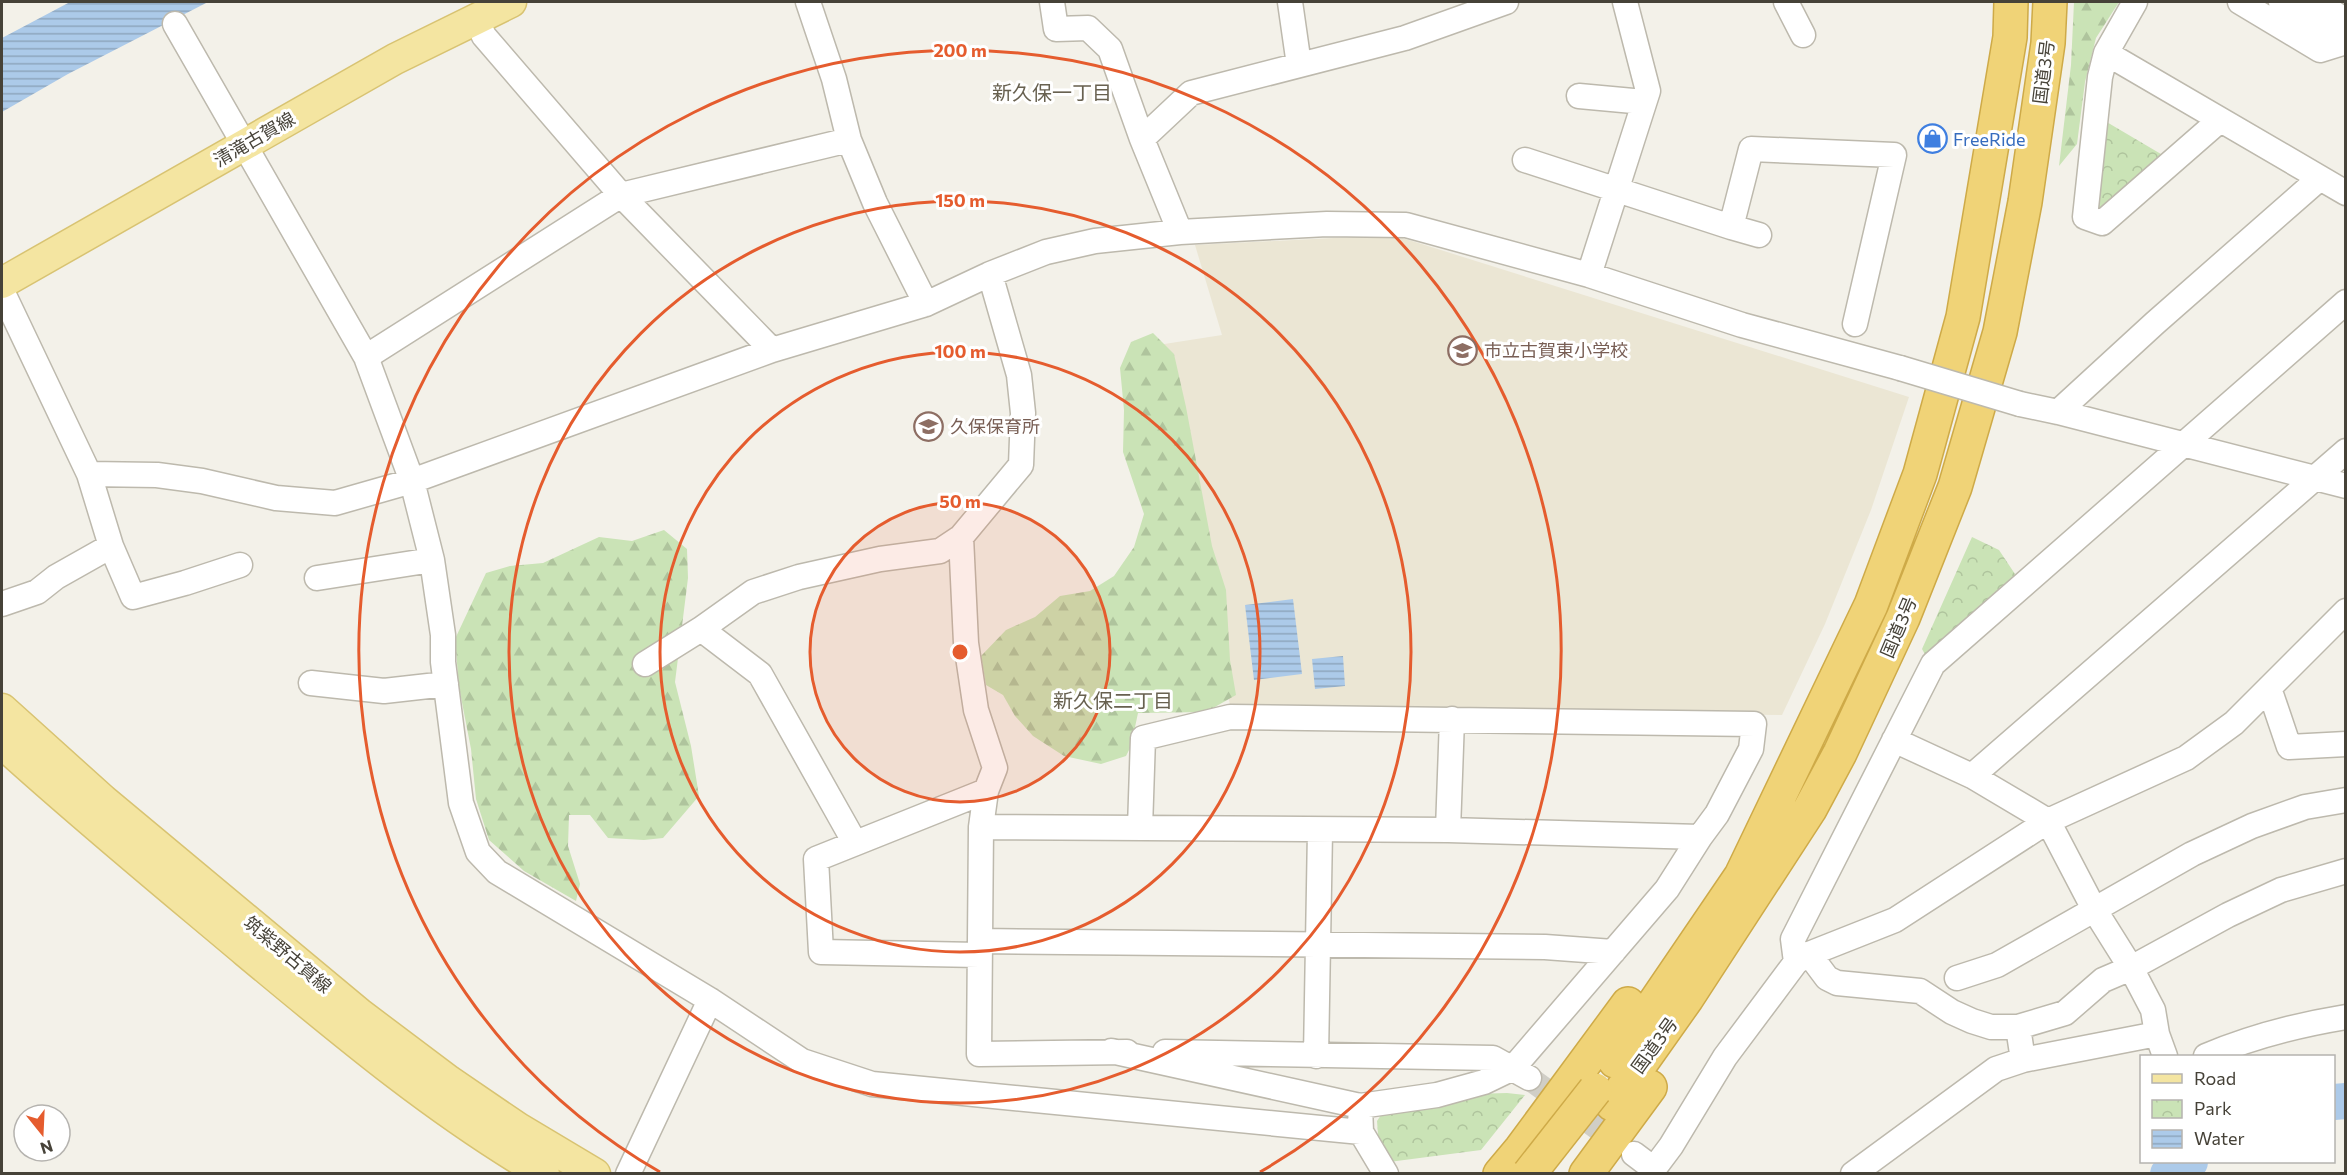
<svg xmlns="http://www.w3.org/2000/svg" width="2347" height="1175" viewBox="0 0 2347 1175" font-family="Commissioner,'Noto Sans JP',sans-serif">
<defs>
<pattern id="forest-firs" width="22" height="20" patternUnits="userSpaceOnUse" patternTransform="scale(1.5)"><rect width="22" height="20" fill="#cae3b6"/><path d="M5 1l3.5 6h-7zM16 11l3.5 6h-7z" fill="#afc49d"/></pattern>
<pattern id="park-crowns" width="20" height="18" patternUnits="userSpaceOnUse" patternTransform="scale(1.5)"><rect width="20" height="18" fill="#cae3b6"/><path d="M2 6a3 3 0 1 1 6 0M12 15a3 3 0 1 1 6 0" fill="none" stroke="#afc49d"/></pattern>
<pattern id="water-rules" width="6" height="5" patternUnits="userSpaceOnUse" patternTransform="scale(1.5)"><rect width="6" height="5" fill="#accae9"/><path d="M0 2.5h6" fill="none" stroke="#8ea6be"/></pattern>
</defs>
<rect width="100%" height="100%" fill="#f3f1e9"/>
<path fill="#ebe6d4" d="M1393 235 1909 397 1871 510 1825 624 1782 715 1231 710 1158 345 1222 335 1195 245Z"/>
<path fill="url(#forest-firs)" d="M2074 2H2119L2096 38 2085 82 2077 144 2059 166 2071 65Z
M1153 333 1174 354 1186 407 1212 546 1226 590 1230 660 1236 695 1206 712 1138 713 1131 746 1126 756 1101 764 1064 756 1033 736 1015 716 1003 695 986 685 981 656 1006 630 1035 617 1060 596 1090 591 1114 576 1134 547 1144 514 1123 452 1124 410 1120 368 1131 342Z
M664 530 687 549 688 578 675 682 691 746 699 796 663 838 644 840 608 838 590 815H569L568 846 580 884 576 901 524 871 489 840 476 799 471 749 459 687 455 639 486 573 510 566 543 563 599 537 632 541Z"/>
<path fill="url(#park-crowns)" d="M2105 121 2166 157 2103 210 2093 207Z
M1972 537 1999 550 2017 577 1927 658 1922 649Z
M1507 1093 1525 1095 1481 1150 1389 1162 1379 1147 1377 1121 1381 1115 1472 1094Z"/>
<path fill="url(#water-rules)" d="M70 2H208L68 74 2 112V38Z
M1293 599 1302 674 1254 680 1245 605Z
M1343 656 1345 686 1315 689 1312 659Z"/>
<g fill="none" stroke-linecap="round" stroke-linejoin="round">
<path stroke="#accae9" stroke-width="36" d="M2334 1102 2346 1101
M2168 1174 2178 1166 2190 1162"/>
<path stroke="#d0cec6" stroke-width="24" stroke-dasharray="24 12" stroke-linecap="butt" d="M1529 1078 1624 1147"/>
<defs>
<path id="minor" d="M808 2 834 79 849 140 875 203 926 304
M1052 2 1056 29 1088 28 1110 49 1142 139
M1290 2 1299 65
M1786 2 1803 35
M2135 2 2106 53 2346 193
M2240 2 2320 50 2346 42
M2281 2 2346 39
M2317 2 2346 21
M475 17 484 36 621 195 772 350
M175 24 366 357 412 481 432 560 443 635V662L461 803 478 852 497 872 710 1000 802 1061 872 1084 1361 1132 1360 1106
M2106 53 2100 77 2085 217 2102 223 2220 120
M1579 96 1644 102
M1525 160 1731 227
M1180 232 1142 139 1191 93 1405 38 1506 2
M1759 235 1731 227 1751 149 1894 155 1855 324
M990 274 1019 375 1023 413 1021 465 961 537 966 643 976 710 995 768 986 791 981 827 979 1054 1127 1052
M1589 275 1648 91 1625 2
M2 291 89 474 157 475 202 481 276 498 335 503 412 481 772 350 926 304 990 274 1046 252 1095 241 1180 232 1327 224 1406 225 1589 275 1742 325 1900 368
M366 357 621 195 849 140
M2020 404 2058 412 2346 486
M2058 412 2155 323 2320 178
M89 474 111 546 133 597 185 583 240 565
M317 578 432 560
M2 604 37 592 56 577 111 546
M645 664 701 629
M311 683 384 691 446 684
M2269 688 2289 747 2346 744
M1894 740 1972 776 2346 451
M1972 776 2048 821 2094 909 2131 968 2153 1010 2157 1034 2165 1056
M981 827 1448 830 1700 837 1667 889 1513 1068 1484 1082 1437 1095 1360 1106 1111 1051
M1140 828 1143 738 1230 717 1754 724 1751 749 1717 814 1700 837
M1448 830 1452 719
M855 843 760 674 701 629 753 592 799 577 880 559 940 551 961 537
M980 941 1545 947 1613 952
M1809 954 1827 978 1837 983 1920 991 1952 1012 1972 1021 1991 1027H2018L2065 1013 2103 980 2131 968 2228 915 2281 890 2346 871
M979 955 821 952 816 859 986 791
M1796 962 1793 939 1933 664 2346 302
M1957 978 1997 965 2192 854 2252 826 2305 807 2346 800
M1165 1052 1493 1058 1529 1078
M1316 1056 1320 831
M2206 1056C2251 1037 2297 1025 2346 1017
M2023 1060 2157 1034
M1361 1132 1386 1174
M1634 1154 1654 1169
M628 1174 710 1000
M1650 1174 1671 1146 1725 1057 1796 962 1809 954 1895 920 2048 821 2186 758 2234 723 2346 611
M1853 1174 1996 1069 2023 1060 2018 1027"/>
<path id="major" d="M2 283 395 59 511 2
M2 709 103 800 360 1014 449 1081 518 1128 595 1174
M2 743C81 815 164 883 246 952 341 1031 437 1112 544 1174"/>
<path id="highway" d="M1615 1061 1741 876 1871 605 1920 474 1963 317 2010 37 2011 2
M1612 1104 1687 998 1810 809 1840 753 1903 618 1955 487 2000 332 2025 202 2048 43 2050 2
M1500 1174 1521 1149 1628 1004
M1586 1174 1650 1087"/>
</defs>
<use href="#minor" stroke="#bdb9ad" stroke-width="27"/>
<use href="#major" stroke="#d8c372" stroke-width="33"/>
<use href="#highway" stroke="#ceaa48" stroke-width="36"/>
<use href="#minor" stroke="#fff" stroke-width="24"/>
<use href="#major" stroke="#f4e5a1" stroke-width="30"/>
<use href="#highway" stroke="#f0d377" stroke-width="33"/>
<defs>
<path id="minor-bridge" d="M1900 368 2020 404"/>
<path id="highway-bridge" d="M1529 1174 1595 1090"/>
</defs>
<use href="#minor-bridge" stroke="#bdb9ad" stroke-width="27" stroke-linecap="butt"/>
<use href="#highway-bridge" stroke="#ceaa48" stroke-width="36" stroke-linecap="butt"/>
<use href="#minor-bridge" stroke="#fff" stroke-width="24"/>
<use href="#highway-bridge" stroke="#f0d377" stroke-width="33"/>
</g>
<circle cx="960" cy="652" r="150" fill="#e55c2e" fill-opacity=".12"/>
<g fill="none" stroke="#e55c2e" stroke-width="3">
<circle cx="960" cy="652" r="150"/>
<circle cx="960" cy="652" r="300"/>
<circle cx="960" cy="652" r="451"/>
<path d="M660 1172A601 601 0 1 1 1260 1172"/>
</g>
<defs>
<symbol id="shop-ring" viewBox="-11 -11 22 22"><circle r="9.5" fill="#fff" stroke="#3f7fe0" stroke-width="1.5"/><path d="M-5-2.5h2.3a2.7 3.5 0 0 1 5.4 0H5L5.5 6h-11ZM-1.5-2.5h3a1.5 2.3 0 0 0-3 0Z" fill="#3f7fe0"/></symbol>
<symbol id="school-ring" viewBox="-11 -11 22 22"><circle r="9.5" fill="#fff" stroke="#8d6e63" stroke-width="1.5"/><path d="M0-5L7-2L0 1L-7-2ZM-4 1L0 2.5L4 1V4Q0 6-4 4Z" fill="#8d6e63"/></symbol>
</defs>
<g fill-rule="evenodd">
<use href="#shop-ring" x="1916" y="122" width="33" height="33"/>
<use href="#school-ring" x="1446" y="334" width="33" height="33"/>
<use href="#school-ring" x="912" y="410" width="33" height="33"/>
</g>
<g text-anchor="middle" dominant-baseline="central" stroke-width="6" stroke-linejoin="round" paint-order="stroke">
<g font-size="18" fill="#464238" stroke="#fff">
<text transform="translate(2043 72) rotate(-83)">国道3号</text>
<text transform="translate(254 139) rotate(-30)">清滝古賀線</text>
<text transform="translate(1898 627) rotate(-67)">国道3号</text>
<text transform="translate(288 954) rotate(40)">筑紫野古賀線</text>
<text transform="translate(1654 1045) rotate(-54)">国道3号</text>
</g>
<g font-size="18" fill="#366cbe" stroke="#fff" text-anchor="start">
<text x="1953" y="139">FreeRide</text>
</g>
<g font-size="18" fill="#785e54" stroke="#fff" text-anchor="start">
<text x="1484" y="350">市立古賀東小学校</text>
<text x="950" y="426">久保保育所</text>
</g>
<g font-size="20" fill="#686150" stroke="#fff">
<text x="1052" y="92">新久保一丁目</text>
<text x="1113" y="700">新久保二丁目</text>
</g>
</g>
<circle cx="960" cy="652" r="9" fill="#e55c2e" stroke="#fff" stroke-width="3"/>
<g font-size="18" text-anchor="middle" font-weight="bold" fill="#e55c2e" stroke="#fff" stroke-width="6" stroke-linejoin="round" paint-order="stroke">
<text x="960" y="57">200 m</text>
<text x="960" y="207">150 m</text>
<text x="960" y="358">100 m</text>
<text x="960" y="508">50 m</text>
</g>
<rect width="2347" height="1175" fill="none" stroke="#464238" stroke-width="6"/>
<rect x="2140" y="1055" width="195" height="108" fill="#ffffff" stroke="#b5b3af" stroke-width="1.5"/>
<rect x="2152" y="1074" width="30" height="9" fill="#f4e5a1" stroke="#b5b3af" stroke-width="1.5"/>
<text x="2194" y="1085" font-size="18" fill="#464238">Road</text>
<rect x="2152" y="1100" width="30" height="18" fill="url(#park-crowns)" stroke="#b5b3af" stroke-width="1.5"/>
<text x="2194" y="1115" font-size="18" fill="#464238">Park</text>
<rect x="2152" y="1130" width="30" height="18" fill="url(#water-rules)" stroke="#b5b3af" stroke-width="1.5"/>
<text x="2194" y="1145" font-size="18" fill="#464238">Water</text>
<g transform="translate(42 1133) rotate(162)"><circle r="28" fill="#ffffff" stroke="#b5b3af" stroke-width="1.5"/>
<path d="M0-4.5L10 22L0 15L-10 22Z" fill="#e55c2e"/>
<text y="-9" font-size="16" font-weight="bold" text-anchor="middle" fill="#464238">N</text>
</g>
</svg>
